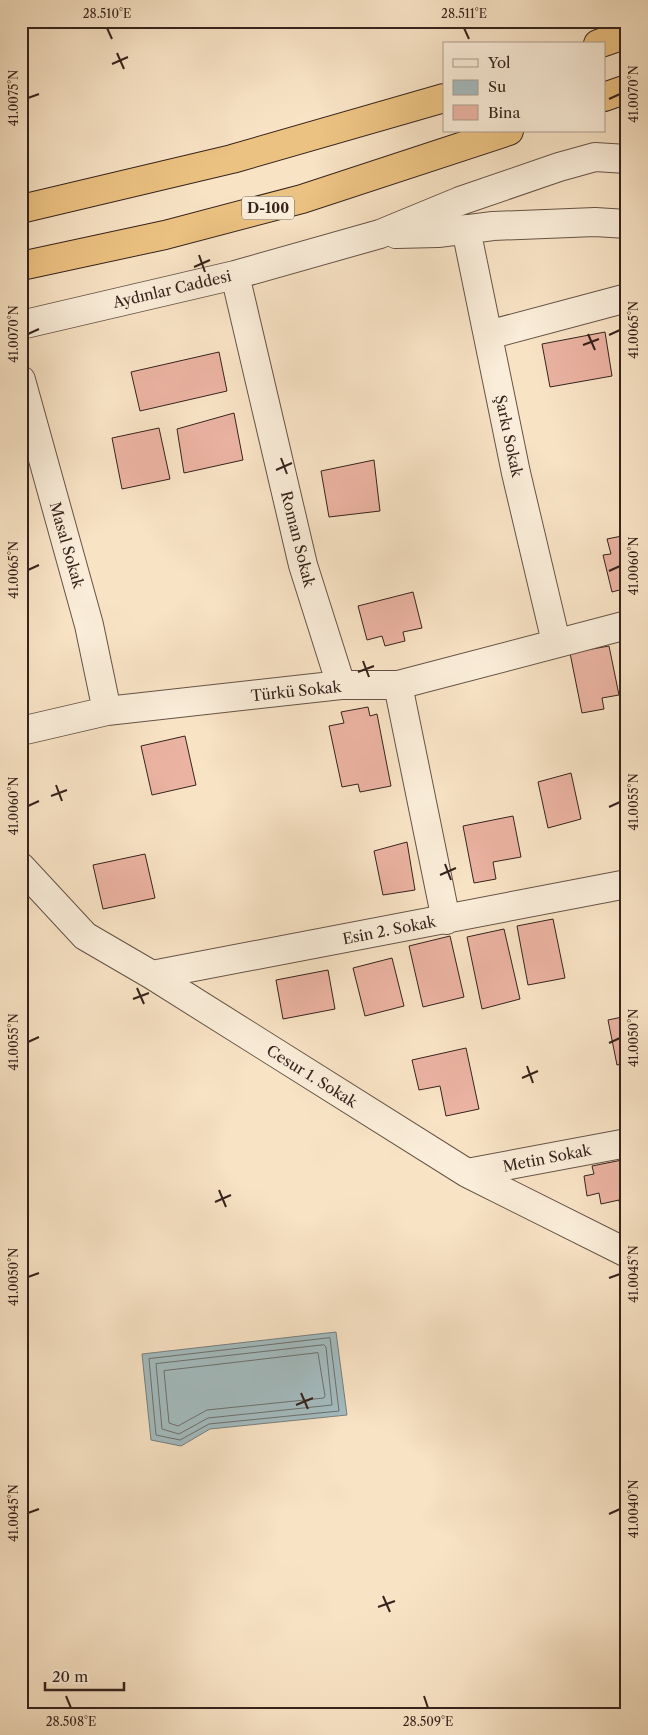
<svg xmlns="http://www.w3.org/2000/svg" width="648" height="1735" viewBox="0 0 648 1735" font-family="'Libre Caslon Text',serif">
<rect width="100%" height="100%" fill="#f8e3c5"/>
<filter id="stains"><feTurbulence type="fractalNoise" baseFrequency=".004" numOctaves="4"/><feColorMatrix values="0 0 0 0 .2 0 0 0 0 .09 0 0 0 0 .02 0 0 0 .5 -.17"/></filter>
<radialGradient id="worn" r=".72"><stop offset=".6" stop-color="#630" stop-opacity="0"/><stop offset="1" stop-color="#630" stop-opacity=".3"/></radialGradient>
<path fill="#a3bbbf" stroke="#777e7e" d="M336 1332 347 1415 210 1429 181 1446 151 1440 142 1354Z"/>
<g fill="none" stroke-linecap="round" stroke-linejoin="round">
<path stroke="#6c6f6e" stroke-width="1" d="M330 1338 339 1411 209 1424 180 1440 156 1435 149 1359Z
M324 1345 326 1347 332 1405 208 1418 179 1434 162 1429 156 1364Z
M318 1353 325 1396 324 1398 207 1410 178 1426 169 1423 164 1371Z"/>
</g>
<path fill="#ebb3a2" stroke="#36231c" d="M605 332 612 376 550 387 542 344Z
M219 352 227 391 140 411 131 372Z
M234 413 243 460 184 473 177 429Z
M159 428 170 479 122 489 112 438Z
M374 460 380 511 329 517 321 471Z
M627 535V588L612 592 603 555 611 554 607 539Z
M413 592 422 628 403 632 405 641 385 646 382 636 367 640 358 606Z
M609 646 619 695 602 698 604 709 582 713 570 653Z
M368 707 370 716 377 714 391 786 360 792 358 784 342 787 329 726 344 723 341 712Z
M185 736 196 785 152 795 141 746Z
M571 773 581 819 548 828 538 782Z
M513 816 521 857 493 862 496 879 474 883 463 826Z
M407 842 415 890 383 895 374 851Z
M145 854 155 898 103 909 93 865Z
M553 919 565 978 528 985 517 926Z
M504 929 520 999 482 1009 467 937Z
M450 936 464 997 423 1007 409 946Z
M392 958 404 1006 365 1016 353 968Z
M328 970 335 1009 283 1019 276 980Z
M627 1016V1063L617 1065 608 1020Z
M466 1048 479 1109 446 1116 440 1086 419 1090 412 1060Z
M627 1159V1219L622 1220 619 1200 601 1204 599 1193 587 1196 584 1176 594 1174 592 1166Z"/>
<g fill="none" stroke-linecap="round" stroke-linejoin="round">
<defs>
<path id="minor" d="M466 229 516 473 556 642
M396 234 438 233 493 226 595 222 627 224
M235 275 303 565 341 685
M21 325 235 275 380 234 460 201 559 167 595 157 627 159
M488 335 627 298
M21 380 89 625 107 711
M398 685 446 920
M21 731 107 711 341 685H398L627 625
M21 867 85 936 152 975 467 1173 627 1253
M152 975 627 884
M467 1173 627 1143"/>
<path id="highway" d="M598 44 627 34
M604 97 627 89
M21 209 232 159 444 98
M21 266 165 235 302 199 509 131"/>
</defs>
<use href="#minor" stroke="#665346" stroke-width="30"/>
<use href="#highway" stroke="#36231c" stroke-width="30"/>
<use href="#minor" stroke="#faedd9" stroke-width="28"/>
<use href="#highway" stroke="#ecc282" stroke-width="28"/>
</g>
<path fill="none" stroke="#36231c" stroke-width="2" d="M107 28 112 39M464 28 469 39M117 53 124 69M112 64 128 57M28 98 39 94M609 99 620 94M199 255 205 272M194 267 210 260M28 334 39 329M588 334 595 350M609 335 620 330M583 345 599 339M281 458 287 474M276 470 292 463M28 570 39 565M609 571 620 566M363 661 369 677M358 672 374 666M56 785 62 801M51 796 67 790M28 806 39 801M609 807 620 802M445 864 451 880M440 875 456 868M137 988 144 1004M133 999 149 993M28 1042 39 1037M609 1043 620 1038M527 1066 533 1083M522 1078 538 1071M219 1190 226 1207M215 1202 231 1195M28 1277 39 1273M609 1278 620 1274M301 1393 308 1409M296 1405 313 1398M28 1513 39 1509M609 1514 620 1509M383 1596 390 1612M378 1607 395 1601M66 1696 71 1708M424 1696 428 1708"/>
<g text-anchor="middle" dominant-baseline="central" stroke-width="4" stroke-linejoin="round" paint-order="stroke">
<rect fill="#faedd9" stroke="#716055" stroke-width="1" x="242" y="196.5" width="52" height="23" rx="4"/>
<g font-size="14" font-weight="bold" fill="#36231c">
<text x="268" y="208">D-100</text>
</g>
<g font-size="15" fill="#36231c" stroke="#faedd9">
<text transform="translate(172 289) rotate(-13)">Aydınlar Caddesi</text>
<text transform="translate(509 436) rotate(78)">Şarkı Sokak</text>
<text transform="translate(298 539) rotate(76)">Roman Sokak</text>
<text transform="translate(67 545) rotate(74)">Masal Sokak</text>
<text transform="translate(296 691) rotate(-6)">Türkü Sokak</text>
<text transform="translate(389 930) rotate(-11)">Esin 2. Sokak</text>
<text transform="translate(312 1076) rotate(32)">Cesur 1. Sokak</text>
<text transform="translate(547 1158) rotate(-11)">Metin Sokak</text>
</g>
</g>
<rect width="648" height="1735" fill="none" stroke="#f8e3c5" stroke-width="55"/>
<rect x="443" y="42" width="162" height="90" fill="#faedd9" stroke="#ac9c8d"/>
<rect x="453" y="59" width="25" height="8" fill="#faedd9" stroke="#ac9c8d"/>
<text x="488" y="68" font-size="15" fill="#36231c">Yol</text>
<rect x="453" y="80" width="25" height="15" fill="#a3bbbf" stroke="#ac9c8d"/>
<text x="488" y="92" font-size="15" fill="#36231c">Su</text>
<rect x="453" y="105" width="25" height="15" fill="#ebb3a2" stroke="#ac9c8d"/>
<text x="488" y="118" font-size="15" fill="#36231c">Bina</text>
<path d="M45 1682v8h79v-8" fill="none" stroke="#36231c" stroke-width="2.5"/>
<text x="52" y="1682" font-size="15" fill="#36231c" stroke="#faedd9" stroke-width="4" paint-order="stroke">20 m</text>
<rect x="28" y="28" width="592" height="1680" fill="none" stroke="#36231c" stroke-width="2"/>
<g font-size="12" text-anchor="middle" fill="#36231c">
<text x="107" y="18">28.510°E</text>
<text x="464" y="18">28.511°E</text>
<text transform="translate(634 94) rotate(-90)" y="4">41.0070°N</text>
<text transform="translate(14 98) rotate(-90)" y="4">41.0075°N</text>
<text transform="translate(634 330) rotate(-90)" y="4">41.0065°N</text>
<text transform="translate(14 334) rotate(-90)" y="4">41.0070°N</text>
<text transform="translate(634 566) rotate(-90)" y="4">41.0060°N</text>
<text transform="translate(14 570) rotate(-90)" y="4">41.0065°N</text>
<text transform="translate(634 802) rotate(-90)" y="4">41.0055°N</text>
<text transform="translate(14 806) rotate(-90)" y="4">41.0060°N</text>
<text transform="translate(634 1038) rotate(-90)" y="4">41.0050°N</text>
<text transform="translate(14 1042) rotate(-90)" y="4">41.0055°N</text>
<text transform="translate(634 1274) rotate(-90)" y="4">41.0045°N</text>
<text transform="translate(14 1277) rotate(-90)" y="4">41.0050°N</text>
<text transform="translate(634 1509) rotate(-90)" y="4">41.0040°N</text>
<text transform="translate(14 1513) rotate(-90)" y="4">41.0045°N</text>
<text x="71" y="1726">28.508°E</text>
<text x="428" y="1726">28.509°E</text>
</g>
<rect width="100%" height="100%" filter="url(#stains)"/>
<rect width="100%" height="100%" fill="url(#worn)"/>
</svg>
